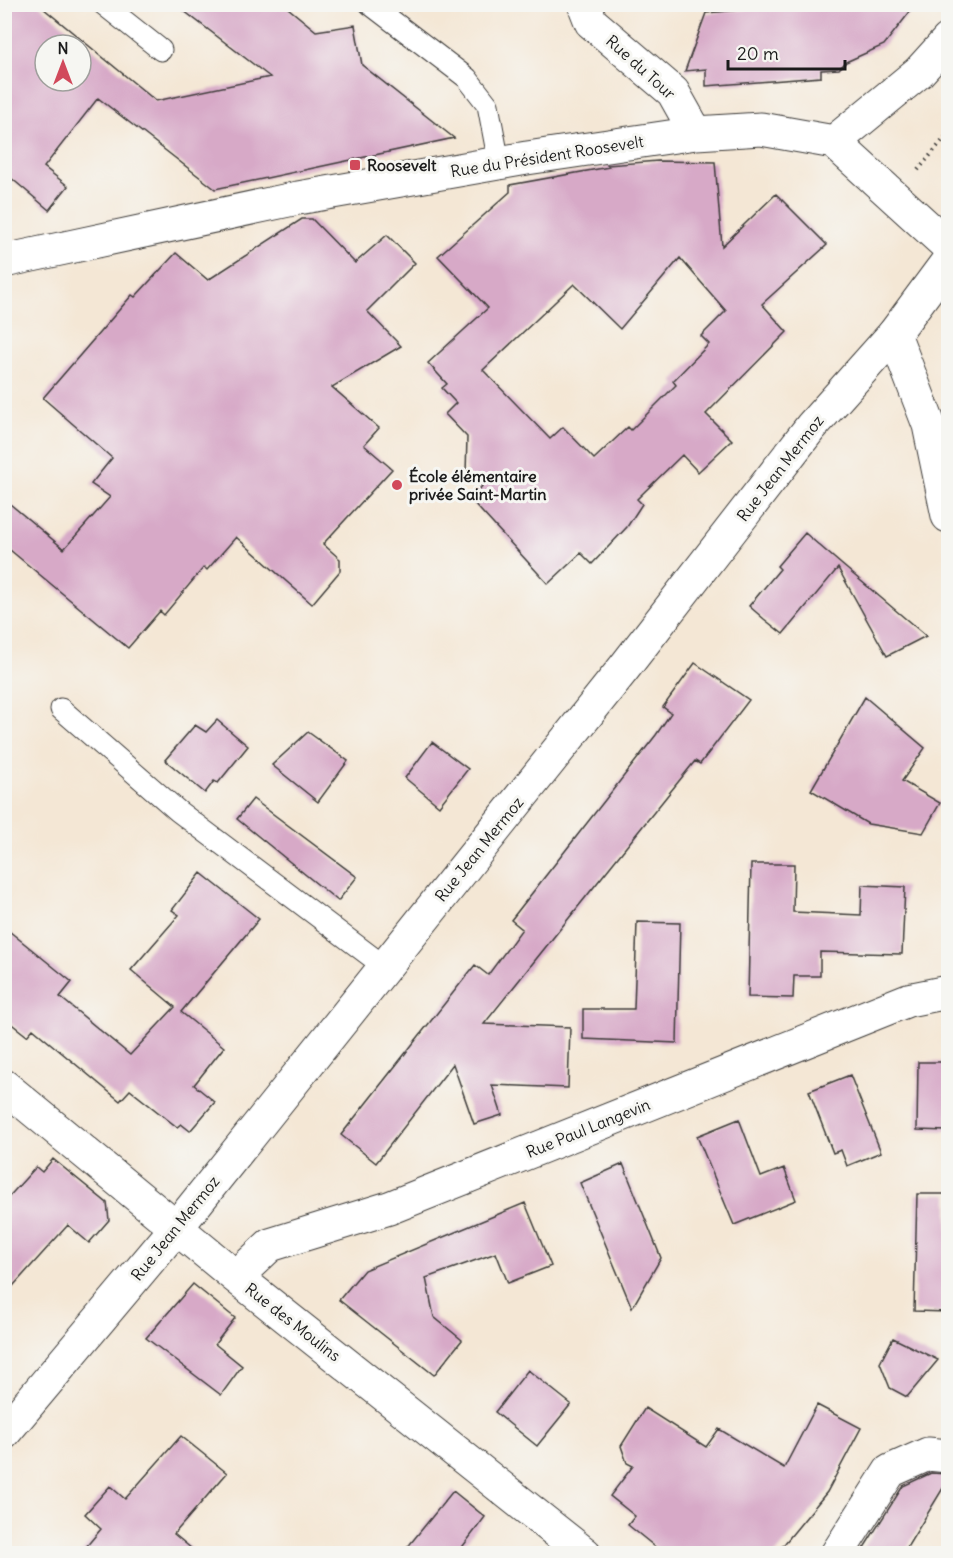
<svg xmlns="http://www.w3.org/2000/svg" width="953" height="1558" viewBox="0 0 953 1558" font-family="Delius,sans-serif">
<rect width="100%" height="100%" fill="#f6f6f2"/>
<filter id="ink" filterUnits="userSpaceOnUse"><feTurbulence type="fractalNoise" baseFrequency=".0167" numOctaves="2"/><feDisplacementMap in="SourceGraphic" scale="12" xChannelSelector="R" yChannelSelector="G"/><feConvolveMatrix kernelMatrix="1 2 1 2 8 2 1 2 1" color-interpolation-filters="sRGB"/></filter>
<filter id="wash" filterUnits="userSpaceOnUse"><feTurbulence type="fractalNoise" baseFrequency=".008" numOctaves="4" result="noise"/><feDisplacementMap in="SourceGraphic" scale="24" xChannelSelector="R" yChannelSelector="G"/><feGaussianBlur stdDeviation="1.35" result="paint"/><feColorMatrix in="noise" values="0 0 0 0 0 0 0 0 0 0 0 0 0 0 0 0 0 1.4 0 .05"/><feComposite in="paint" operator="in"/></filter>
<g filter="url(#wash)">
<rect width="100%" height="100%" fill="#f4e7d5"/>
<g id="blocks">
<path fill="#d7a9c7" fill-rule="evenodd" d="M4 4H38L156 101 270 77 175 4H283L316 31 355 25 362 65 454 138 215 189 98 98 44 167 68 186 49 210 4 172ZM45 45H81V81H45Z
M807 4H916L884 45 846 62 839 69 821 70V77L706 86V69L685 71 706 13Z
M658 161 715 162 722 246 776 194 827 245 762 304 787 332 706 414 732 440 698 472 682 455 637 499 642 504 627 527 592 564 581 553 548 584 471 500 482 486 466 473 467 437 445 414 456 403 442 388 447 384 428 363 488 308 438 256 510 192V185L609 167 607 165ZM680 258 726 311 701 336 709 344 673 381 676 385 631 430 628 427 594 459 563 427 550 439 483 370 574 284 620 329Z
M302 219H312L355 263 387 235 415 263 367 311 401 346 332 387 379 428 364 445 392 469 323 544 340 559V571L312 604 236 537 207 570 204 567 164 615 160 611 128 648 4 545V499L64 549 110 497 91 484 112 458 43 398 132 295 135 297 176 253 208 280Z
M805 533 841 564 926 636 887 656 838 568 783 634 764 619 749 606 780 569 777 566Z
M695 663 749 700 700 764 695 761 484 1024 570 1027 568 1088 492 1085 502 1115 474 1124 453 1064 376 1163 341 1135 475 965 488 975 522 929 511 920 656 735 671 713 663 707Z
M865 697 925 748 902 781 940 803 923 833 868 824 811 790Z
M217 720 248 746 218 783 214 781 205 793 165 760 195 725 206 732Z
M308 732 348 761 318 802 272 765Z
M432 742 468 769 439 806 405 778Z
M253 799 357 877 338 901 237 819Z
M751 864H794L793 912 861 915 862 885 905 887 902 954 820 952V976H794L793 998 748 997Z
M201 873 259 919 181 1012 224 1047 194 1085 215 1102 190 1131 181 1124 177 1127 130 1090 120 1101 33 1029 27 1036 4 1018V927L72 982 60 997 130 1055 175 1007 131 970 179 915 172 910Z
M637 922 680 923 677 1043 583 1039V1009H634Z
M918 1062H948V1131L917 1130Z
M850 1075 881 1152 847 1166 841 1150 833 1153 809 1091Z
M739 1119 761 1177 784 1168 796 1200 734 1225 697 1136Z
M53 1159 107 1203 109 1220 89 1243 68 1225 4 1296V1202L36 1167 42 1172Z
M623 1164 661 1258 632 1308 580 1183Z
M917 1194H948V1312L914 1311Z
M525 1203 551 1266 508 1283 496 1253 426 1278 434 1317 462 1340 434 1375 339 1300 364 1270Z
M193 1284 235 1318 215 1344 242 1366 221 1395 146 1338Z
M893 1338 938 1360 907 1397 890 1388 880 1363Z
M528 1370 571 1404 537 1446 495 1412Z
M817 1405 861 1428 827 1492 776 1554H664L628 1525 635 1516 610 1496 633 1466 627 1463 621 1446 645 1408 706 1447 719 1429 784 1468Z
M181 1436 227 1473 174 1534 198 1554H80L101 1529 85 1514 110 1486 125 1499Z
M931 1473 948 1474V1480L903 1554H860L903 1486Z
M453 1491 485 1517 457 1554H402Z"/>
</g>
</g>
<g filter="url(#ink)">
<use href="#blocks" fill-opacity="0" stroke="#3c3a38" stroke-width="1.5"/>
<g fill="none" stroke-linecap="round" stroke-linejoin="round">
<defs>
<path id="service" d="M103 4 161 50
M370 4 467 78 488 105 499 163
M61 709 178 811 385 967"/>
<path id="minor" d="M584 4 591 22 673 92 696 133
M834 142 919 72 948 40
M4 261 298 198 527 158 696 133 761 129 834 142 948 246
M4 1086 236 1277 585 1554
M236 1277 270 1245 389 1208 908 1000 948 992
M837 1554 890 1471 928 1454 948 1456"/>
<path id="tertiary" d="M894 334 929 425 948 516"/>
<path id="secondary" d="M4 1433 177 1227 624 668 811 427 894 334 948 261"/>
</defs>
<use href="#service" stroke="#3c3a38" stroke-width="23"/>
<use href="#minor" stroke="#3c3a38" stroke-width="35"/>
<use href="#tertiary" stroke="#3c3a38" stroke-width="35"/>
<use href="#secondary" stroke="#3c3a38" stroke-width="35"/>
<path stroke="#3c3a38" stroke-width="4" stroke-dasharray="1.5 4.5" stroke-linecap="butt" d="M918 170 948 134"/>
<use href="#service" stroke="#fff" stroke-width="21"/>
<use href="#minor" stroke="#fff" stroke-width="33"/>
<use href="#tertiary" stroke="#fff" stroke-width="33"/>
<use href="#secondary" stroke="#fff" stroke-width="33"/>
</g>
</g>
<g fill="#d1495b" stroke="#f6f6f2" stroke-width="2">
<rect x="349" y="159" width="12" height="12" rx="3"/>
<circle cx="397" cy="485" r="6"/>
</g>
<g text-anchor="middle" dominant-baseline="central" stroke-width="6" stroke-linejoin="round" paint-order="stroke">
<g font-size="16" fill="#1c1c1c" stroke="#f6f6f2">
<text transform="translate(641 67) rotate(42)">Rue du Tour</text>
<text transform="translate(547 156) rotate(-9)">Rue du Président Roosevelt</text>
<text transform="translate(780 468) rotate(-52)">Rue Jean Mermoz</text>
<text transform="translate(479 849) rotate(-51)">Rue Jean Mermoz</text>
<text transform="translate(588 1128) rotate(-22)">Rue Paul Langevin</text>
<text transform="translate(175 1228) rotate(-51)">Rue Jean Mermoz</text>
<text transform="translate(293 1322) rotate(38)">Rue des Moulins</text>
</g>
<g font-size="16" font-weight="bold" fill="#1c1c1c" stroke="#f6f6f2" text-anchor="start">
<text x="367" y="165">Roosevelt</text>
<text x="409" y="476">École élémentaire<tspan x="409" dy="18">privée Saint-Martin</tspan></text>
</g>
</g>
<rect width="953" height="1558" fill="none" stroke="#f6f6f2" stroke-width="24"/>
<g transform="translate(63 63)"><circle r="28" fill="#f6f6f2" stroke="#9f9f9c" stroke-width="1.5"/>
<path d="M0-4.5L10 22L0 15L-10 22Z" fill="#d1495b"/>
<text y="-9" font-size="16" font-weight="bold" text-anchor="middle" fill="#1c1c1c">N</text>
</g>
<path d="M728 60v9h117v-9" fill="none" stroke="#1c1c1c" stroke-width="3"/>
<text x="737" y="60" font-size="18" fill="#1c1c1c" stroke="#f6f6f2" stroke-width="4.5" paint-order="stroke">20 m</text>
</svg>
